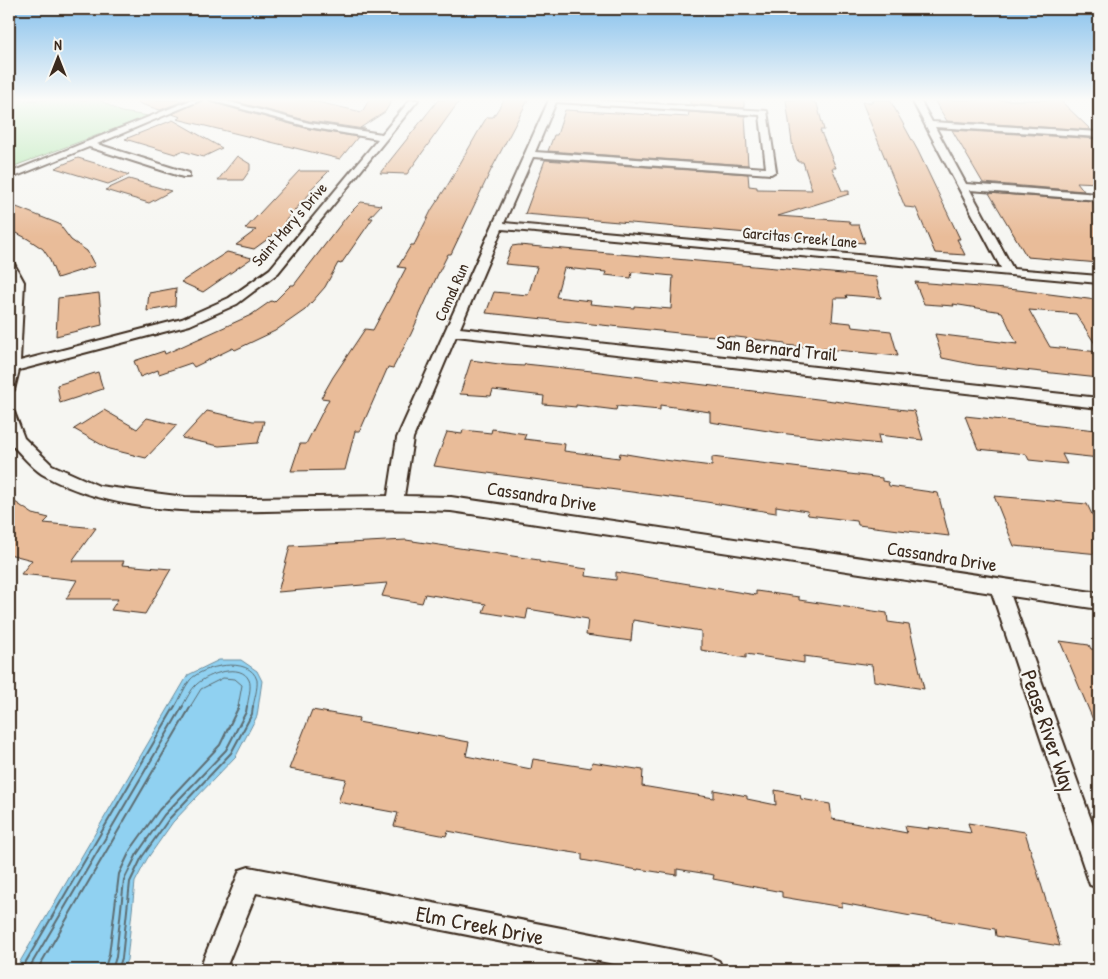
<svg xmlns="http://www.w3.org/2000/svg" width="1108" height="979" viewBox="0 0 1108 979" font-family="'Patrick Hand',sans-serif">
<rect width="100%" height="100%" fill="#f6f6f2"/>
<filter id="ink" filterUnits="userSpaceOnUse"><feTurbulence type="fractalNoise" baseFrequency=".02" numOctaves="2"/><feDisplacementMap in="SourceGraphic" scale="10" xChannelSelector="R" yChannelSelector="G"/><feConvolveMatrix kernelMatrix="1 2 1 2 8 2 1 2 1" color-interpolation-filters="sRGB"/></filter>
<g filter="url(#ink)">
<path fill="#ace5a9" stroke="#748864" d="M9 100H100L121 112 149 116 9 168Z"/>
<path fill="#90d1f1" stroke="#6e8e9d" d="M219 660H241L257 671 262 681 257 716 236 756 173 822 147 859 135 882 127 960 122 970H15L188 675Z"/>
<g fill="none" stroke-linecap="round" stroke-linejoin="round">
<path stroke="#5d6d72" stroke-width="1" d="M175 707C180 699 184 688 190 680 202 666 250 655 257 680 258 688 254 700 253 707
M182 707C186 700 191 689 197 684 208 674 241 662 249 680 252 686 248 700 247 707
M190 707 201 689 223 678 235 679 242 685 238 707"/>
<path stroke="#5d6d72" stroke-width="2" d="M21 970 175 706
M28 970 183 706
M37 970 191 706
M104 970 109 955 119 874 131 849 159 810 220 745 239 706
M112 970 116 957 124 880 137 854 164 815 226 750 246 712 247 706
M118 970 122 958 130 882 142 857 169 819 231 753 252 714 253 706"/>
</g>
<path fill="#e9bc99" stroke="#3b2a1e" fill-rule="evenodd" d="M139 100H186L160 110 138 103Z
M203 100 309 129 358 137 340 159 177 119 181 117 172 114Z
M229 100H308L362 112 369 100H392L385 112 360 128H365L364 129 309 121Z
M438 100H460L407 174 380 173Z
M504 100H528L491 170 451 254H448L437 276 411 334 393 368 388 367 360 431H355L345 470 291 471 300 444H306L329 399 321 398 333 377 365 329 373 330 406 268 398 267 411 245H414L432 209 449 183 482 125 487 117H493Z
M690 100H744V108L690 104Z
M786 100H809L817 104 824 130H820L836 168H832L842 191H849V194L778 216 849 221 851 225H859L865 243 525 214 545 160 748 174 749 186 757 187V189L812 190 803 162H798L793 149Z
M871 100H890L918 151 960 239H957L965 255 935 253 916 208 905 207 862 102H873Z
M934 100H1060L1091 130 947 121Z
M565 110 688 117 689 112 745 116 748 165 548 151 554 135H557Z
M173 120 222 148 203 157 182 151 175 154 125 139Z
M952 130 1099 139V183L1077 182 1084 191 983 183Z
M237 156 250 164V170L243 180H218Z
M78 158 105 166 129 175 108 184 55 168Z
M299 171H329L310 190H313L285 221 287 225 254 249 236 245 256 230 245 229Z
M129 179 171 191 149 203 105 190Z
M989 193 1092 201 1099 211V263L1027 257Z
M361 202 381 205 369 218H373L341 264 338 263 325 287 305 310 275 331 235 350 233 348 194 367 191 363 159 374 158 370 140 377 134 361 164 351 165 354 251 315 271 301 274 302 291 285H294L347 216Z
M9 204 59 224 71 240 87 251 95 266 57 278 49 258 43 249 28 239 9 229Z
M519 245 876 277 881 298 846 295 847 298H834L832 321 851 323 852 327 891 331 898 356 785 345V343L737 337 698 335 486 313 494 292 528 295 537 267 505 264 512 246ZM564 268 606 272 605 275 631 278 632 272 673 276 671 309 634 306V308L590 304 591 301 556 297Z
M227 252 252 258 203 292 181 282Z
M915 282 1018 290 1096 300 1099 305V350L1076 314 1029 310 1050 347 1099 352V378L976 365 942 358 935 334 1017 344 1002 312 953 304 954 306 924 304Z
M176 288 175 306 147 311 149 293Z
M99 293 102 325 56 336 58 298Z
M471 360 506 365 524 366 525 364 592 371 914 411 923 440 878 435 880 444 788 434 710 422V412L660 405V410L617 406 616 410 576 405V407L543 404 544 396 493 390 491 396 460 394Z
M98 372 103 389 60 403 57 385Z
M104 410 137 429 147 418 177 425 146 458 109 449 74 429Z
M207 411 253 421H264L258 443 219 446 182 438Z
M965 416 1096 430 1099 435V458L1062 454 1067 464 1029 460 1026 454 978 449Z
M492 429 526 434 524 439 565 444 564 451 619 458 620 453 656 459 712 466V457L882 478V481L888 482 889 486 938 493 949 536 858 525 857 521 808 515 807 511 776 506V513L700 501 434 466 447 432 462 434 463 430 491 433Z
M994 496 1087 504 1099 529V554L1014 546Z
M9 498 33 514 49 518 44 523 96 528 72 561H124L122 565 171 569 145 614 111 610 118 599H66L77 580 21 574 32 560 9 554Z
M406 540 539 560V562L587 569 586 576 616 580V572L756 595V591L799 597V600L887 613 888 622 909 625 924 689 874 681 872 665 804 656V663L746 654V658L701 650V631L633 620 631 641 586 635 588 619 528 609 526 619 483 612 486 604 425 594 422 603 382 596 387 583 278 592 290 546Z
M1060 641 1089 645 1091 649 1099 650V734Z
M312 710 359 718 358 722 469 742 466 756 531 769 533 759 591 768 592 762 643 770 642 786 714 798V790L747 796V799L776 805 775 790 800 795 801 799 830 804 832 819 907 833 905 826 929 829 928 827 971 833 968 823 1025 832 1060 946 996 936 995 929 911 915V916L842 903V907L782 897V892L713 879 714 875 677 869V875L638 869V870L582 860V854L509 843 448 831 446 836 394 826 398 813 338 802 346 779 289 769Z"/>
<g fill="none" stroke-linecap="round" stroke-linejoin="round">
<defs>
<path id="minor" d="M191 100H201L97 144 189 173V177H183L89 147 9 179V173Z
M209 100H222L309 123 382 134 410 100H418L278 273 237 304 190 325 19 370 14 390 9 392V331L12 282 9 275V261L13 262 24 282 20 361 182 319 229 298 270 269 378 139 309 127Z
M549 100H590L767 111 776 171 771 174 533 157 504 223 1001 268 912 100H920L932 122 1099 132V137L935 127 966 184 1099 194V200L970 190 1013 269 1099 276V283L502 229 460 328 1099 398V408L456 336 413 438 404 496 451 497 1099 593V609L1011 596 1099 842V888L1090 885 1087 876 992 593 451 511C403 509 355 509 306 510 222 512 117 518 42 474 31 467 21 454 12 445L9 439V411L14 412 24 438 52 465 99 486 185 497 244 498 388 496 397 438ZM556 102 760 115 766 168 535 152Z
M249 867 710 957 719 961 723 970H644L256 893 225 970H199L240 870Z"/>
</defs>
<use href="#minor" stroke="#3b2a1e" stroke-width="4"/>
<use href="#minor" fill="#f6f6f2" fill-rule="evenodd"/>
</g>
</g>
<linearGradient id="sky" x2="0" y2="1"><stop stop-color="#85c0ec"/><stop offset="0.42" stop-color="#fbfbf9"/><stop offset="1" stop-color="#fbfbf9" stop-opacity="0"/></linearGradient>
<rect width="1108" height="237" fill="url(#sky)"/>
<g text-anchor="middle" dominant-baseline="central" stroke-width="4.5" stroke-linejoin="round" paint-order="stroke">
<g font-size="16" fill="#3b2a1e" stroke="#f6f6f2">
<text transform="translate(289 224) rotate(-49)">Saint Mary's Drive</text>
<text transform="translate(800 237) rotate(5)">Garcitas Creek Lane</text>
<text transform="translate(451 292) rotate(-66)">Comal Run</text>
</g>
<g font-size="19" fill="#3b2a1e" stroke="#f6f6f2">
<text transform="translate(777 348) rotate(6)">San Bernard Trail</text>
<text transform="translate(542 496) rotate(9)">Cassandra Drive</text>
<text transform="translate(942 556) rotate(9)">Cassandra Drive</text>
</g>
<g font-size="22" fill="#3b2a1e" stroke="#f6f6f2">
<text transform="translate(1049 731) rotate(71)">Pease River Way</text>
<text transform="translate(480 925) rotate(11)">Elm Creek Drive</text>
</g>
</g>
<rect width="1108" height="979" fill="none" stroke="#f6f6f2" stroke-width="30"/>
<rect x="15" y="15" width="1078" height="949" fill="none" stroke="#3b2a1e" stroke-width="2" filter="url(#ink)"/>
<g transform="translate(58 58)" stroke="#f6f6f2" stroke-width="4" paint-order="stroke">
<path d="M0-4L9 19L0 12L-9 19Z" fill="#3b2a1e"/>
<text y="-8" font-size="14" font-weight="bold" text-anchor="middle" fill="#3b2a1e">N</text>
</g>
</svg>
